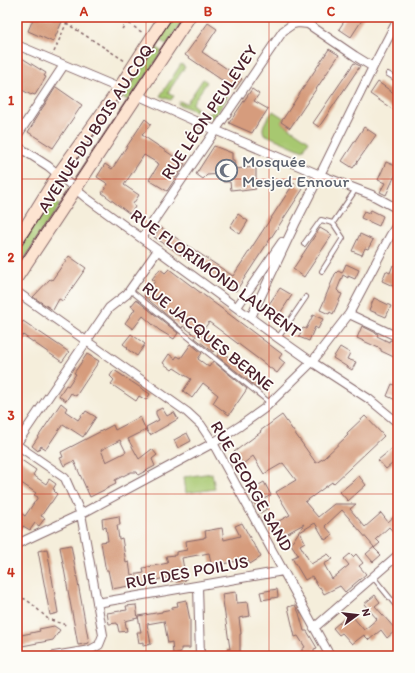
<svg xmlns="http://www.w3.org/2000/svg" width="415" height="673" viewBox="0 0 415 673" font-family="Itim,sans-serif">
<rect width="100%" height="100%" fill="#fdfcf7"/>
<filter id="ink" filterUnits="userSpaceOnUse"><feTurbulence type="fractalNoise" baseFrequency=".025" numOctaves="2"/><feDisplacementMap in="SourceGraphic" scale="8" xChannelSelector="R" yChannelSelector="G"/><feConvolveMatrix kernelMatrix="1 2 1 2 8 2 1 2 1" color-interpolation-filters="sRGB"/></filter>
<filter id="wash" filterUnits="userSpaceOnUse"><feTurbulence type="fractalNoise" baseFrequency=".012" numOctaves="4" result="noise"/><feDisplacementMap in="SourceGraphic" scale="16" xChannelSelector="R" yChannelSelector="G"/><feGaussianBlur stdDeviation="0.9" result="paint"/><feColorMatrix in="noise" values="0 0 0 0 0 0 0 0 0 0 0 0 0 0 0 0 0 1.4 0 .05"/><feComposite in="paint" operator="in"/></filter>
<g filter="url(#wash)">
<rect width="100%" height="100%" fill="#f5eedb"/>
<path fill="#a7c870" stroke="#78744e" d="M169 17H185L167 45 156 37Z
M151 43 162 52 130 101 117 95Z
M181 64 185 67 168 92 174 96 171 100 160 96Z
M203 79 207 82 192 104 197 108 195 111 178 104 180 101 186 104Z
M224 93 228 96 214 119 203 114 204 112 210 115Z
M273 111 284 118 281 122 309 141 303 151 264 134C260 125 268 119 273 111Z
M50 198 60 205 17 270V249Z
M212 473 215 489 186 493 184 477Z"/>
<g id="blocks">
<path fill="#d69c7d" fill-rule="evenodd" d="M34 17H64L53 42 28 31Z
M347 17H364L351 37 339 29Z
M208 23 217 29 202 52 242 79 235 89 185 55Z
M329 49 339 55 290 128 281 122Z
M17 55 46 73 44 76 46 77 35 95 32 94 31 95 17 87Z
M354 63 360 66 319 127 313 123Z
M378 82 398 96V113L370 94Z
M56 87 82 105 53 148 28 132 35 121H34Z
M252 89 259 94 254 101 268 109 262 118H261L252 133 229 123Z
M145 119 151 124 142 135 185 164 167 191 149 180 159 164 144 155 124 185 139 195 133 204 135 207 130 214 102 193 108 184 97 177 105 164 112 169Z
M364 127 376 135 353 168 342 161Z
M214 146 232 153V160H234L235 169 256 167V189L241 191 240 189 231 190 230 182H223V174L207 175 203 179 196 174Z
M386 162 398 167V169L386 195 380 192 385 183 378 180Z
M294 183 303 189 236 291 154 237 160 227 233 276Z
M371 210 383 216 379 226 361 218 364 211 369 213Z
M238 214 248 221 240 234 230 227Z
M320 228 332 235 304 277 293 269Z
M360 234 373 240 368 249 365 248 362 255 352 251Z
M69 256 86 268 63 301 59 299 53 310 33 297 50 279 52 280Z
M346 264 359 270 355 279 348 276V278L343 275 337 290 339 292V293L342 294 333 314 330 312 329 314 320 310 325 299V298L335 274 338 271 342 273Z
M393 265 398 268V281L395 287 382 281 386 271 390 273Z
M160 269 165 273 169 269 282 354 279 358 285 363 277 373 209 322 201 333 209 338 208 340 217 347 213 352 195 338 196 336 183 326 182 328 144 296 155 281 152 279Z
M280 288 292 295 277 318 265 310Z
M374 298 391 306 386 317 369 310Z
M136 300 139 302 178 333 174 339 159 330 143 316 133 329 125 323 135 309 131 306Z
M313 315 323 319 318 329 315 327 309 341 299 337 303 328 306 329Z
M17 320 22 323 23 321 69 352 62 362 23 335 17 344Z
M362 326 378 334 377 336 389 342 390 340 398 343V359L381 351V349L357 338Z
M131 334 145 344 137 356 127 349 128 348 123 344Z
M191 344 202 353 198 359 209 367 213 361 247 389 229 415 213 403 218 395 203 383 192 398 183 391 191 379 174 368 172 370 163 363 169 354 175 359 177 356 181 358Z
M340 347 350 353 347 359 356 362 352 370 333 358Z
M221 351 264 384 260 390 217 356Z
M87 354 99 361 76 396 71 393 66 401 59 396 66 385 68 386 76 374 74 373Z
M114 370 150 394 146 400 139 396 136 401 111 384 114 380 110 376Z
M392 384 398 387V401L387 396Z
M61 403 67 408 65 411 78 420 83 413 84 414 86 411 96 417 83 437 63 424 46 449 41 446 38 451 32 446Z
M162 408 167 416 174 412 178 419 150 435 147 431 146 427 159 420 156 414V411Z
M282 415 316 463 324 458 348 435 347 433 365 416 384 436 333 484 332 482 305 502 318 517 334 504H356L350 509 365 527 381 513 388 522 398 513V537L389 527 376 539 380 543 374 548 381 555 373 562 366 554 374 547 342 510 325 526 333 535 325 540 315 523 300 532 305 542 300 545 311 564 328 554 333 559 324 564 332 579 349 565 344 559 350 554 353 557 356 554 363 563 359 566 366 574 345 592 340 586 324 594 320 587 319 588 312 576 305 580 292 558 298 555 291 544 304 524 284 535 277 522 290 515 276 492 296 480 283 463 264 474 253 456 243 464 234 452 261 432 260 431Z
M140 417 146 430 128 439 139 459 152 449 157 455 152 459 155 466 138 475 137 472H131L115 480 116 484 90 497 74 461 64 466 60 458 63 457 61 452 113 425 115 430ZM120 440 126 452 106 462 101 450Z
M187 433 191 441 178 448 174 440Z
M398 444V459L386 469 378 460Z
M17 457 36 470 33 475 46 484 49 479 56 484 53 489 55 490 54 491 57 494 51 503H50L41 516 45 518 39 526 35 523 30 530 23 526 17 535V520L21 513 25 516 38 497 34 495 36 493 17 480Z
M359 476 366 485 348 501 340 492Z
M264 482 271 495 262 500 267 509 260 513 253 501 258 498 255 492 256 491 254 488Z
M119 516 120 525H117L119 539 122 538 126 563 129 562 131 575 144 573 143 568 168 563 166 556 176 555V552L187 550 186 541 204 538V537H206L205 531 222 528 224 540 240 536 235 526 242 523 255 547H256L261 557 250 564 247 559 223 564V562L211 564 209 553 182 558 186 580 176 582V580L167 582 166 578 150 581V582L146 583 112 589 108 570H106L105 566 101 542 108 541 106 527 103 528 102 519Z
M71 545 89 643 78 645 60 547Z
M47 549 58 613 50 615 38 551Z
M277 589 278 597 262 600 260 592Z
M236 592 237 603 248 602 250 616 239 618 241 634H240V656H227V649H230L222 594Z
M375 595 380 602 375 606 396 630 387 638 381 630 369 640 364 635 352 644 342 633 339 635 333 628 345 618 348 621 353 617 364 630 377 619 364 604Z
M186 600 190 620V648H181V652L173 654 172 642 168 643 164 621 147 624 151 644 143 646V642L139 643 137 632H141L138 616 162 612V611L172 609V607L178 606 177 602Z
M136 605 138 618 125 621 127 631 119 632 117 623 109 624 107 613 127 610 126 606Z
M295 605 299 613 304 631H307L317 648 314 649V656H302V649L305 647 298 636 295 637 288 607Z
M54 626 60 630 53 640 17 647V636L40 631 39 629Z"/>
</g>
</g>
<g filter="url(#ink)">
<use href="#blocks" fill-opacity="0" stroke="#866769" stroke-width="1"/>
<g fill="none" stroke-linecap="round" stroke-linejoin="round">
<defs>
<path id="lane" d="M388 74 398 80
M304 244 321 220 333 223
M322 271 343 238 333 223 356 189
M130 290 270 403
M278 338 306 297
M373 577 398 608"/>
<path id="street" d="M17 45 119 88
M137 95 215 130 320 175 372 195 398 209
M17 136 64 65
M17 146 48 166 85 197 278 338 312 362 369 399 398 423
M142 238 283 31 293 24 298 23 308 24 355 56 373 67
M17 292 187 412 201 425 213 443 330 656
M237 307 282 242
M349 314 398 337
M251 317 295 224 320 175 373 67 398 19
M17 443 109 308 127 294 158 250
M17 445 65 478 81 514 103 635 99 645 90 650 54 656
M17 544 81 514 213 443 240 426 265 408 312 362 349 314 390 236 398 223
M198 586 200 656
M97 603 283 571
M314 628 398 555"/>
<path id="secondary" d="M17 241 58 175 113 98 165 17
M17 277 189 17"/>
</defs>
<use href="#lane" stroke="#866769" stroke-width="6"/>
<use href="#street" stroke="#866769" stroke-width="10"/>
<use href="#secondary" stroke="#866769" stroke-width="14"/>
<path stroke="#866769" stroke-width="1.5" stroke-dasharray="3 3" stroke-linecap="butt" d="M119 17 143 33
M66 23 125 61
M122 29 127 22
M54 52 69 17
M17 597 25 599 32 604 48 619 66 625"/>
<use href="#lane" stroke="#fff" stroke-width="4"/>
<use href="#street" stroke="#fff" stroke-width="8"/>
<use href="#secondary" stroke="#fde4d1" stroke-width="12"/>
<path stroke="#4a1f2b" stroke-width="1" d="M17 252 73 165 173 17
M17 267 182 17"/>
</g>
</g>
<path fill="none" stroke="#c8321e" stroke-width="1" stroke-opacity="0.55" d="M146 17V656M269 17V656M17 179H398M17 336H398M17 494H398"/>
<defs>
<symbol id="mosque-ring" viewBox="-11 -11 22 22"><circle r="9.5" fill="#fdfcf7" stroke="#6b7280" stroke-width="1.5"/><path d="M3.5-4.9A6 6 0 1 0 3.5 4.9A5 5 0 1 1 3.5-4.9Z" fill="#6b7280"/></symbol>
</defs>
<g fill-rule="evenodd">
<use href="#mosque-ring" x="214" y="158" width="25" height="25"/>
</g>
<g text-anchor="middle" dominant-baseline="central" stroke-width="3.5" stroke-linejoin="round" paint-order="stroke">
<g font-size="17" fill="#4a1f2b" stroke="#fdfcf7">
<text transform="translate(209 112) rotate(-56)">RUE LÉON PEULEVEY</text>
<text transform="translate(95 128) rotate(-57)">AVENUE DU BOIS AU COQ</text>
<text transform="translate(216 273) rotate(36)">RUE FLORIMOND LAURENT</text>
<text transform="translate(208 336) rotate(39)">RUE JACQUES BERNE</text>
<text transform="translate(252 486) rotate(60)">RUE GEORGE SAND</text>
<text transform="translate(187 572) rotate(-10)">RUE DES POILUS</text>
</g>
<g font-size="17" fill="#5b616d" stroke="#fdfcf7" text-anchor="start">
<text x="242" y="161">Mosquée<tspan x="242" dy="20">Mesjed Ennour</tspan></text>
</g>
</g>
<rect width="415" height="673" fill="none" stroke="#fdfcf7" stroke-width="44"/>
<g transform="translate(357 615) rotate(75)" stroke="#fdfcf7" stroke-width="3" paint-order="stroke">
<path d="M0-3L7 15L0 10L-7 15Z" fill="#4a1f2b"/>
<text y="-6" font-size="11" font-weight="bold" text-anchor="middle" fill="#4a1f2b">N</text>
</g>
<rect x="22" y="22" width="371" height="629" fill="none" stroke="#c8321e" stroke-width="1.5"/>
<g font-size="13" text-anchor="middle" font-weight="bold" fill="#c8321e">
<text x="84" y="16">A</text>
<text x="208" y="16">B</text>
<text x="331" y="16">C</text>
<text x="11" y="105">1</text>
<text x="11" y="262">2</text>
<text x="11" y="420">3</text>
<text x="11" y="577">4</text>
</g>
</svg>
